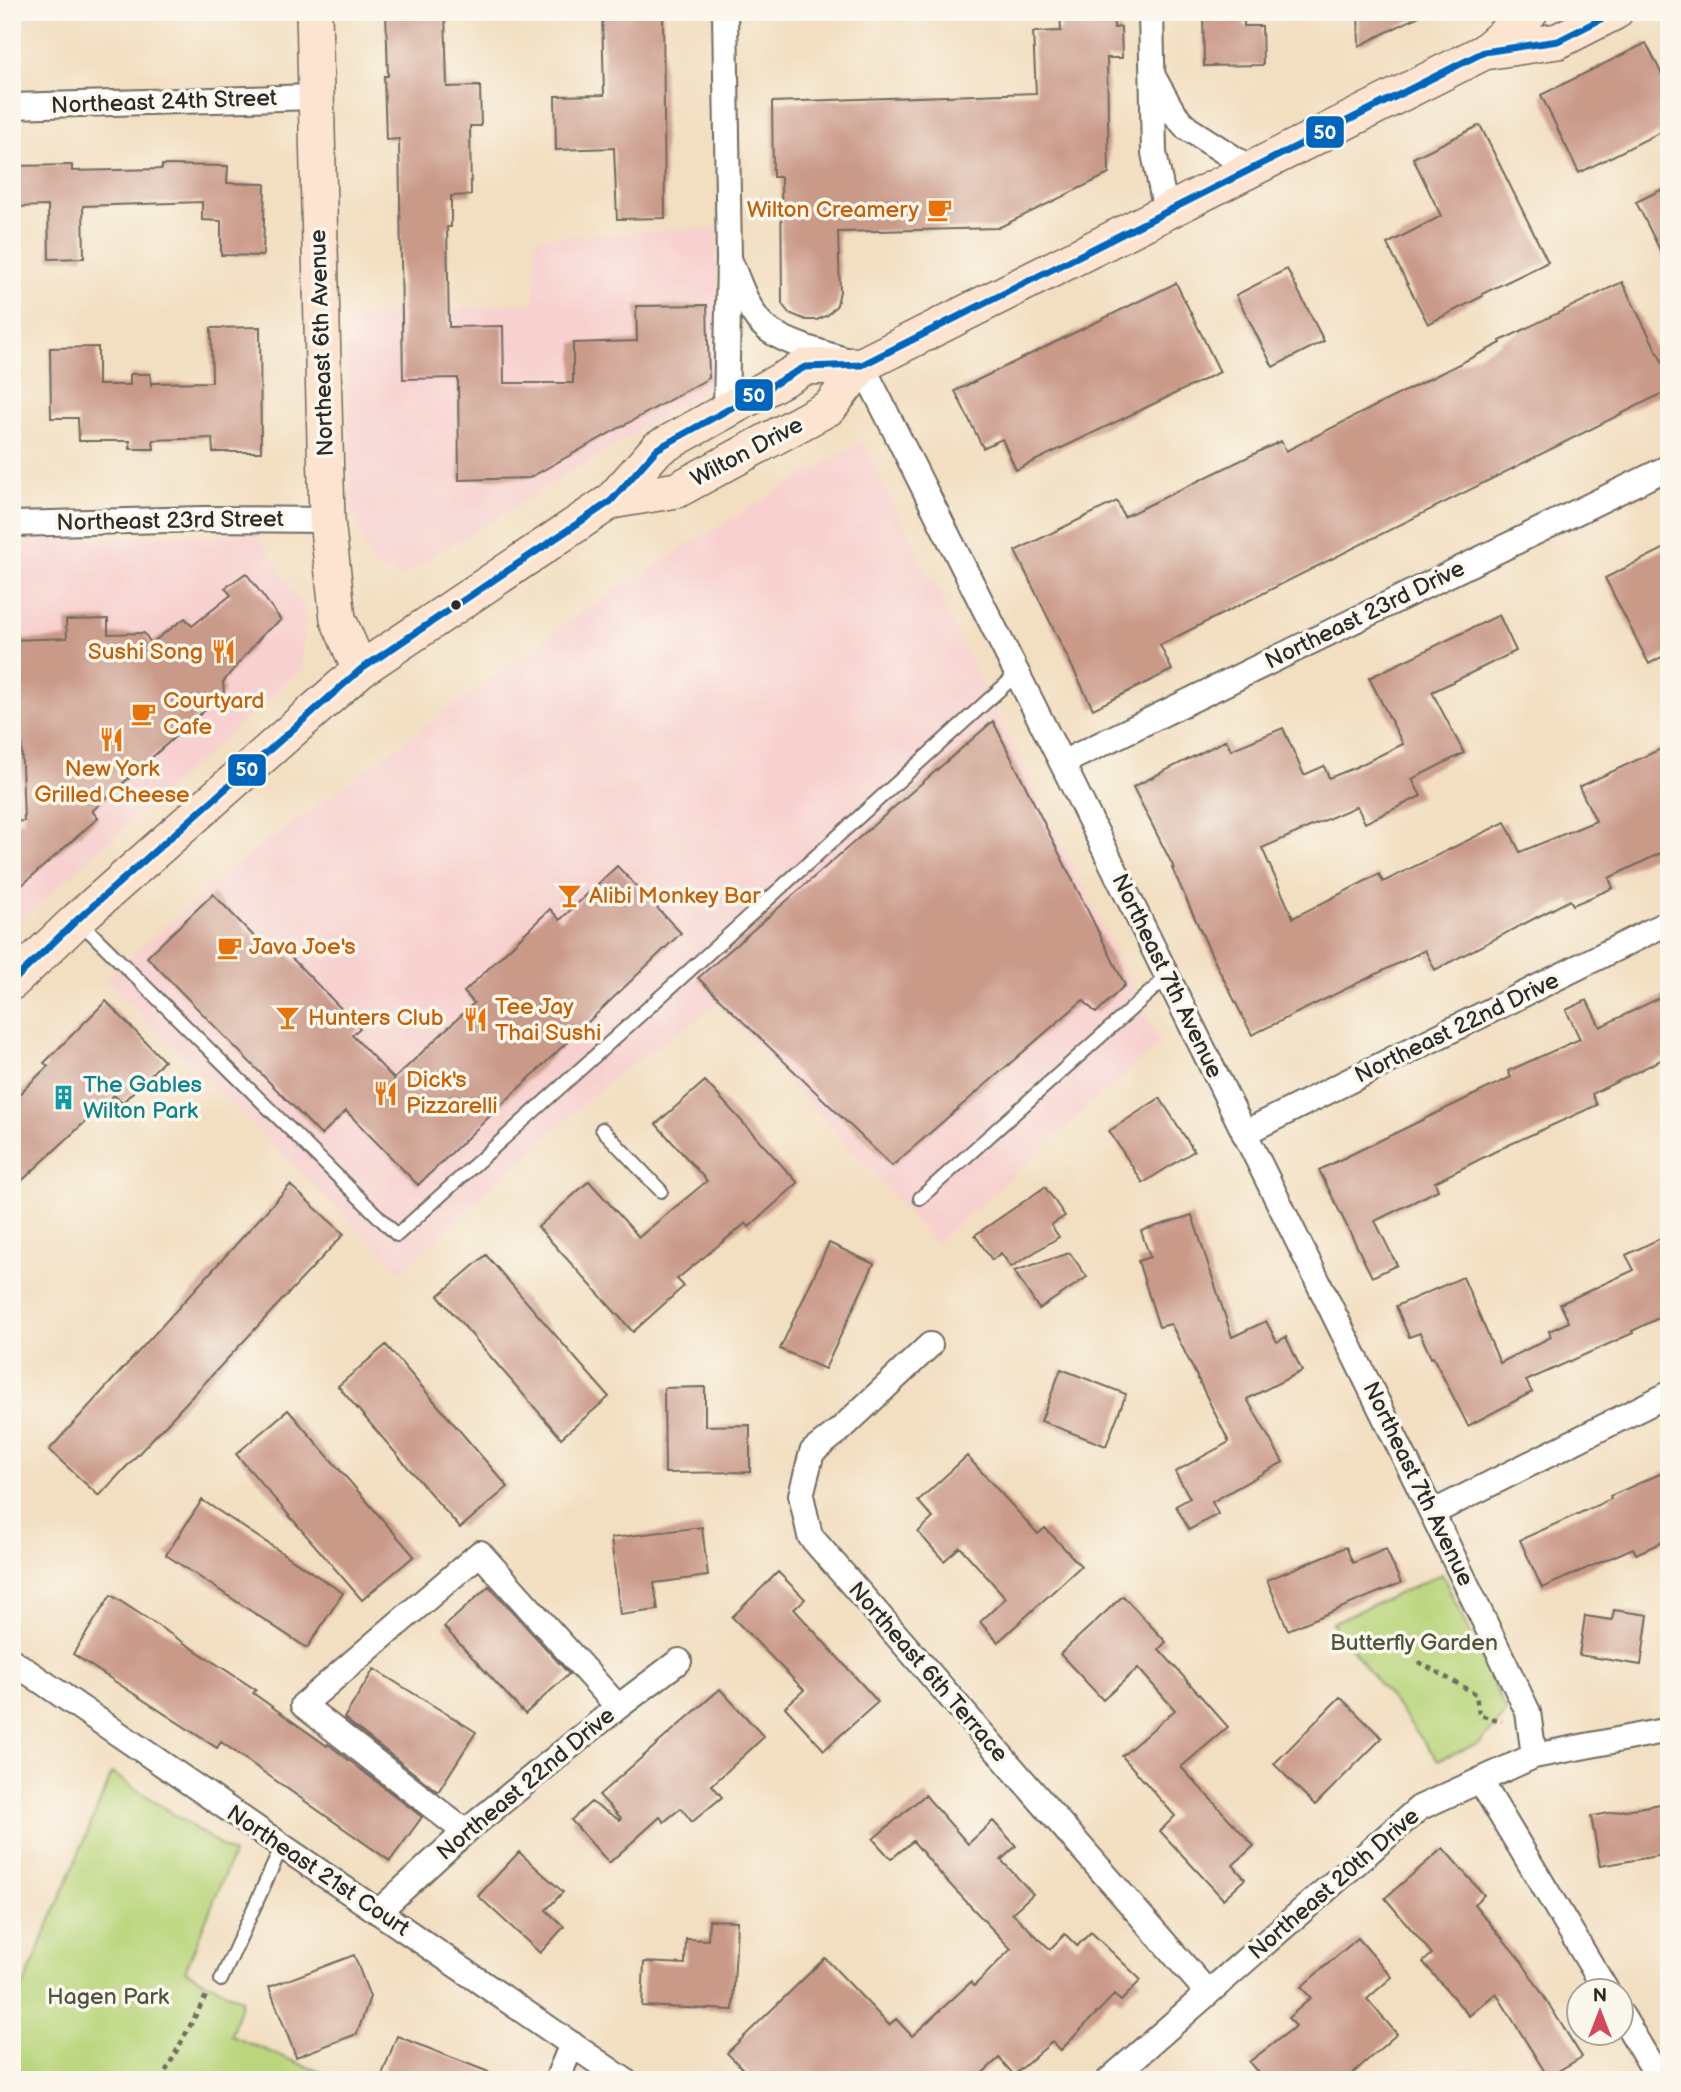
<svg xmlns="http://www.w3.org/2000/svg" width="1681" height="2092" viewBox="0 0 1681 2092" font-family="'Balsamiq Sans',sans-serif">
<rect width="100%" height="100%" fill="#fbf7ec"/>
<filter id="ink" filterUnits="userSpaceOnUse"><feTurbulence type="fractalNoise" baseFrequency=".0143" numOctaves="2"/><feDisplacementMap in="SourceGraphic" scale="14" xChannelSelector="R" yChannelSelector="G"/><feConvolveMatrix kernelMatrix="1 2 1 2 8 2 1 2 1" color-interpolation-filters="sRGB"/></filter>
<filter id="wash" filterUnits="userSpaceOnUse"><feTurbulence type="fractalNoise" baseFrequency=".00686" numOctaves="4" result="noise"/><feDisplacementMap in="SourceGraphic" scale="28" xChannelSelector="R" yChannelSelector="G"/><feGaussianBlur stdDeviation="1.57" result="paint"/><feColorMatrix in="noise" values="0 0 0 0 0 0 0 0 0 0 0 0 0 0 0 0 0 1.4 0 .05"/><feComposite in="paint" operator="in"/></filter>
<g filter="url(#wash)">
<rect width="100%" height="100%" fill="#f2dec0"/>
<path fill="#f7d0cf" d="M716 228 718 381 402 576 374 568 352 513 346 317 534 303 536 238Z
M862 441 1160 1043 936 1243 719 1003 611 1079 522 1158 401 1272 105 979 235 865 607 594Z
M256 533 305 611 302 669 12 928V540Z"/>
<path fill="#bad67d" stroke="#728054" stroke-width="2" d="M1442 1574 1507 1713 1480 1743 1438 1760 1332 1623Z
M112 1773 233 1854 185 1971 242 2000 231 2036 340 2080H12V2014Z"/>
<path fill="#6aa6db" stroke="#4a6883" stroke-width="2" d="M1462 2071H1482L1553 2080H1443Z"/>
<g id="blocks">
<path fill="#ca9a89" d="M386 12H445L447 87 480 86 481 126H470L471 195 451 196V227H447L449 327 503 326 504 383H573V343L637 341 636 306 707 305 709 378 529 478 459 480 458 378 403 379 399 139 386 140 384 76H388Z
M602 12H663L665 218 617 219 614 148 556 150 555 96 604 95Z
M1060 12H1113L1114 28 1121 27 1122 58H1107L1109 174 998 228 838 232 840 291 837 305 828 315 817 320H806L789 313 782 304 781 177H773L772 102 1036 93 1033 32 1061 31Z
M1203 12H1244V26H1262L1263 65 1204 66Z
M1358 12H1427L1359 46Z
M1646 43 1669 88V128L1579 173 1541 95Z
M1480 125 1548 262 1482 294 1483 296 1428 324 1387 244 1441 216 1413 158Z
M72 165V171L162 169V165L228 166 227 183 265 184 263 256 221 255V221L202 220V202L83 206 84 258 49 259 48 206 12 207V166Z
M1669 186V268L1636 202Z
M1287 269 1324 341 1273 367 1236 295Z
M1622 282 1669 375V390L1160 645 1172 670 1093 709 1015 551 1117 501 1124 517 1281 441 1286 451 1501 343 1500 341Z
M1176 283 1220 372 1016 470 1002 439 983 448 955 391Z
M260 327 261 452H213L212 438 153 440 154 449H130V441H79L78 418H51L50 348 98 347V385H130V374H150L151 385 152 383 212 382 211 328Z
M1669 546V653L1649 664 1605 578Z
M246 573 281 620 264 633 223 682 224 693 92 811 98 818 12 894V822L24 821 21 737 12 738V640L67 638 66 620 108 619V634L144 633 151 643 185 618 192 626 231 595 225 588Z
M1499 615 1516 651 1432 692 1464 753 1412 779 1421 796 1365 823 1357 806 1262 848 1293 918 1379 874 1383 882 1505 822 1520 852 1596 821 1579 787 1669 745V849L1609 878 1613 888 1573 905 1570 900 1435 970 1425 950 1252 1035 1213 958 1172 868H1174L1133 787 1226 740 1231 750 1283 728 1304 775 1324 766 1329 778 1354 768 1403 744 1369 678Z
M993 721 1125 985 1096 1013 1083 1000 892 1166 698 978Z
M617 866 681 933 418 1185 346 1111 321 1135 147 957 213 894 271 954 280 946 360 1028 352 1035 394 1079 474 1003 464 992 550 909 560 920Z
M1669 993V1056L1592 1094 1597 1105 1502 1148 1435 1182 1438 1190 1375 1221 1397 1265 1372 1277 1319 1170 1511 1077 1508 1071 1580 1039 1566 1010 1587 1000 1600 1027Z
M106 1001 164 1061 122 1103 114 1095 12 1190V1101L48 1066 44 1063Z
M705 1081 798 1183 749 1227 746 1223 677 1279 684 1286 633 1332 538 1227 589 1181 639 1237 707 1181 656 1124Z
M1160 1098 1194 1151 1143 1183 1109 1131Z
M290 1185 344 1234 99 1496 49 1450Z
M1045 1187 1065 1216 1051 1225 1059 1237 1011 1267 1001 1253 992 1260 975 1235Z
M1192 1215 1232 1337 1266 1321 1277 1342 1286 1337 1302 1371 1247 1399 1283 1462 1212 1502 1218 1514 1189 1530 1176 1506 1190 1498 1175 1472 1229 1442 1171 1324 1159 1327 1138 1261 1150 1257 1141 1231Z
M1669 1234V1313L1632 1331 1633 1333 1526 1381 1532 1392 1468 1426 1433 1357 1431 1358 1420 1333 1409 1337 1396 1306 1463 1277 1500 1363 1551 1337 1549 1331 1569 1322 1560 1304 1634 1270 1626 1255Z
M829 1243 874 1264 825 1369 780 1349Z
M1070 1253 1087 1277 1039 1309 1014 1271Z
M486 1255 609 1397 561 1438 438 1296Z
M386 1345 508 1487 460 1528 338 1386Z
M1061 1369 1126 1394 1106 1446 1041 1421Z
M705 1387V1426L750 1425V1472L665 1473 664 1388Z
M288 1410 414 1556 362 1600 236 1454Z
M967 1456 1038 1534 1045 1528 1081 1566 998 1642 980 1622 1006 1598 960 1547 944 1561 918 1532 933 1518 918 1501Z
M1669 1470V1539L1636 1554 1633 1548 1542 1588 1520 1540 1611 1499 1610 1496Z
M202 1500 343 1593 307 1648 166 1555Z
M702 1527 708 1576 654 1583 658 1610 620 1615 611 1538Z
M1346 1547 1353 1563 1386 1549 1401 1583 1288 1630 1267 1580Z
M778 1572 805 1599 794 1609 878 1702 824 1750 785 1707 804 1690 732 1617Z
M489 1586 569 1674 525 1714 444 1627Z
M111 1595 256 1690 253 1693 327 1746 328 1744 422 1817 390 1861 221 1742 217 1748 73 1654Z
M1123 1596 1166 1642 1159 1649 1228 1727 1181 1767 1254 1846 1233 1865 1245 1879 1223 1899 1160 1831 1175 1816 1122 1756 1175 1710 1138 1668 1103 1700 1060 1654Z
M1614 1610 1648 1615 1641 1665 1579 1655 1585 1616 1612 1620Z
M374 1669 476 1732 438 1792 344 1718Z
M720 1689 764 1737 712 1785 722 1797 692 1822 681 1808 664 1822 660 1817 609 1863 571 1820 591 1802 620 1820 621 1818 599 1795Z
M1340 1697 1382 1738 1315 1805 1274 1764Z
M925 1795 968 1844 993 1821 1016 1846 1001 1860 1033 1894 1012 1913 1050 1949 1065 1934 1077 1946 1091 1932 1141 1980 1121 2001 1114 1995 1061 2050 1052 2042 1014 2075 999 2058 975 2080H754L727 2053 825 1958 889 2025 896 2019 912 2036 971 1982 974 1986 1011 1949 944 1878 913 1841 891 1859 873 1839Z
M1661 1804 1669 1854 1600 1866 1591 1816Z
M1443 1848 1484 1895 1474 1904 1522 1962 1582 2057 1548 2077 1496 1993 1469 2016 1423 1962 1432 1954 1385 1898Z
M519 1852 563 1892 546 1910 564 1927 540 1953 478 1896Z
M709 1920 737 1921 733 2010 642 2006 644 1962 685 1964 686 1939 708 1940Z
M1358 1938 1392 1977 1367 1999 1397 2034 1345 2080H1264L1249 2062 1296 2026 1288 2018 1311 1998 1301 1987Z
M354 1955 370 1997 357 2034 296 2057 269 1987Z
M397 2036 504 2078V2080H380Z"/>
</g>
</g>
<g filter="url(#ink)">
<use href="#blocks" fill-opacity="0" stroke="#716a5f" stroke-width="2"/>
<g fill="none" stroke-linecap="round" stroke-linejoin="round">
<defs>
<path id="lane" d="M78 920 397 1235 1017 674
M602 1129 661 1191
M920 1198 1167 977
M221 1980 282 1846"/>
<path id="street" d="M725 12 729 259 726 409
M1151 12 1154 153 1166 211
M1154 78 1173 112 1187 128 1251 169
M12 106 316 97
M729 259C738 279 748 313 765 327 784 344 836 357 862 365L1062 763 1432 1513 1528 1712 1534 1756
M12 524 205 519 327 520
M1062 763 1669 467
M1244 1133 1669 922
M930 1345 841 1429 812 1452 801 1495 810 1536 1208 1993
M1432 1513 1669 1394
M12 1661 624 2080
M1480 1780 1606 1990
M465 1832 303 1705 480 1553 618 1707
M378 1912 465 1832 618 1707 679 1661
M1622 2016 1660 2080
M557 2080 572 2044
M1109 2080 1419 1808 1534 1756 1669 1730"/>
<path id="secondary" d="M314 12 327 520 338 619 360 670
M1484 52 1530 12
M611 501 677 490 830 407 862 365
M12 982 78 919 360 670 611 501 657 449 805 367 862 365 1484 52 1558 41 1615 12"/>
</defs>
<use href="#lane" stroke="#716a5f" stroke-width="16"/>
<use href="#street" stroke="#716a5f" stroke-width="28"/>
<use href="#secondary" stroke="#716a5f" stroke-width="38"/>
<path stroke="#716a5f" stroke-width="4.5" stroke-dasharray="5 5" stroke-linecap="butt" d="M1419 1662 1476 1694 1479 1715 1502 1721
M161 2080 207 1994"/>
<use href="#lane" stroke="#fff" stroke-width="12"/>
<use href="#street" stroke="#fff" stroke-width="24"/>
<use href="#secondary" stroke="#fde4d1" stroke-width="35"/>
<defs>
<path id="bus-1" d="M12 982 78 919 360 670 611 501 657 449 805 367 862 365 1484 52 1558 41 1615 12"/>
</defs>
<use href="#bus-1" stroke="#fbf7ec" stroke-width="12"/>
<use href="#bus-1" stroke="#0065bd" stroke-width="7"/>
</g>
</g>
<defs>
<symbol id="cafe-bare" viewBox="-9 -9 18 18"><path d="M-5.5-4.5H6V0H3Q3 3.5 0 3.5H-2.5Q-5.5 3.5-5.5 0ZM3-3.2v2h1.7v-2ZM-6 4.5H4V6H-6Z" fill="#e8710a" stroke="#fbf7ec" stroke-width="2.5" paint-order="stroke"/></symbol>
<symbol id="restaurant-bare" viewBox="-9 -9 18 18"><path d="M-5-6h1v4h1v-4h1v4h1v-4h1v5L-1.5 .5V6h-2V.5L-5-1ZM5-6V6H3V1.5H1.5Q1.5-4 5-6Z" fill="#e8710a" stroke="#fbf7ec" stroke-width="2.5" paint-order="stroke"/></symbol>
<symbol id="bar-bare" viewBox="-9 -9 18 18"><path d="M-6-5H6L.8 .8V4.5H3.5V6h-7V4.5H-.8V.8Z" fill="#e8710a" stroke="#fbf7ec" stroke-width="2.5" paint-order="stroke"/></symbol>
<symbol id="building-bare" viewBox="-9 -9 18 18"><path d="M-4-6H4V6H1V3H-1V6H-4ZM-2.5-4.3h1.7v1.8h-1.7ZM.8-4.3h1.7v1.8H.8ZM-2.5-1h1.7V.8h-1.7ZM.8-1h1.7V.8H.8Z" fill="#0f9aa8" stroke="#fbf7ec" stroke-width="2.5" paint-order="stroke"/></symbol>
</defs>
<g fill-rule="evenodd">
<use href="#cafe-bare" x="922" y="192" width="35" height="35"/>
<use href="#restaurant-bare" x="206" y="634" width="35" height="35"/>
<use href="#cafe-bare" x="126" y="696" width="35" height="35"/>
<use href="#restaurant-bare" x="94" y="722" width="35" height="35"/>
<use href="#bar-bare" x="552" y="878" width="35" height="35"/>
<use href="#cafe-bare" x="212" y="930" width="35" height="35"/>
<use href="#bar-bare" x="270" y="1000" width="35" height="35"/>
<use href="#restaurant-bare" x="458" y="1002" width="35" height="35"/>
<use href="#restaurant-bare" x="368" y="1076" width="35" height="35"/>
<use href="#building-bare" x="46" y="1080" width="35" height="35"/>
</g>
<circle fill="#2b2b2b" stroke="#fbf7ec" stroke-width="2.5" cx="456" cy="605" r="6"/>
<g text-anchor="middle" dominant-baseline="central" stroke-width="7" stroke-linejoin="round" paint-order="stroke">
<g font-size="23" fill="#2b2b2b" stroke="#fbf7ec">
<text transform="translate(164 102) rotate(-2)">Northeast 24th Street</text>
<text transform="translate(322 343) rotate(-92)">Northeast 6th Avenue</text>
<text transform="translate(747 452) rotate(-28)">Wilton Drive</text>
<text transform="translate(170 521) rotate(-1)">Northeast 23rd Street</text>
<text transform="translate(1365 615) rotate(-26)">Northeast 23rd Drive</text>
<text transform="translate(1167 976) rotate(64)">Northeast 7th Avenue</text>
<text transform="translate(1457 1028) rotate(-26)">Northeast 22nd Drive</text>
<text transform="translate(1418 1484) rotate(64)">Northeast 7th Avenue</text>
<text transform="translate(928 1672) rotate(49)">Northeast 6th Terrace</text>
<text transform="translate(526 1784) rotate(-40)">Northeast 22nd Drive</text>
<text transform="translate(318 1871) rotate(34)">Northeast 21st Court</text>
<text transform="translate(1334 1884) rotate(-41)">Northeast 20th Drive</text>
</g>
<g font-size="23" fill="#c56008" stroke="#fbf7ec" text-anchor="start">
<text x="919" y="210" text-anchor="end">Wilton Creamery</text>
<text x="203" y="652" text-anchor="end">Sushi Song</text>
<text x="163" y="701">Courtyard<tspan x="163" dy="26">Cafe</tspan></text>
<text x="112" y="769" text-anchor="middle">New York<tspan x="112" dy="26">Grilled Cheese</tspan></text>
<text x="589" y="896">Alibi Monkey Bar</text>
<text x="249" y="947">Java Joe's</text>
<text x="495" y="1007">Tee Jay<tspan x="495" dy="26">Thai Sushi</tspan></text>
<text x="308" y="1018">Hunters Club</text>
<text x="406" y="1080">Dick's<tspan x="406" dy="26">Pizzarelli</tspan></text>
</g>
<g font-size="23" fill="#0d838f" stroke="#fbf7ec" text-anchor="start">
<text x="83" y="1085">The Gables<tspan x="83" dy="26">Wilton Park</tspan></text>
</g>
<g font-size="23" fill="#4f5640" stroke="#fbf7ec">
<text x="1414" y="1643">Butterfly Garden</text>
<text x="108" y="1997">Hagen Park</text>
</g>
</g>
<g stroke="#fbf7ec" stroke-width="2.5">
<rect x="1305" y="115" width="40" height="34" rx="7" fill="#0065bd"/>
<rect x="734" y="378" width="40" height="34" rx="7" fill="#0065bd"/>
<rect x="227" y="753" width="40" height="34" rx="7" fill="#0065bd"/>
</g>
<g font-size="19" text-anchor="middle" font-weight="bold" fill="#fff">
<text x="1325" y="139">50</text>
<text x="754" y="402">50</text>
<text x="247" y="776">50</text>
</g>
<rect width="1681" height="2092" fill="none" stroke="#fbf7ec" stroke-width="42"/>
<g transform="translate(1600 2012)"><circle r="33" fill="#fbf7ec" stroke="#a8a59f" stroke-width="2"/>
<path d="M0-5L12 26L0 18L-12 26Z" fill="#d1495b"/>
<text y="-10" font-size="19" font-weight="bold" text-anchor="middle" fill="#2b2b2b">N</text>
</g>
</svg>
